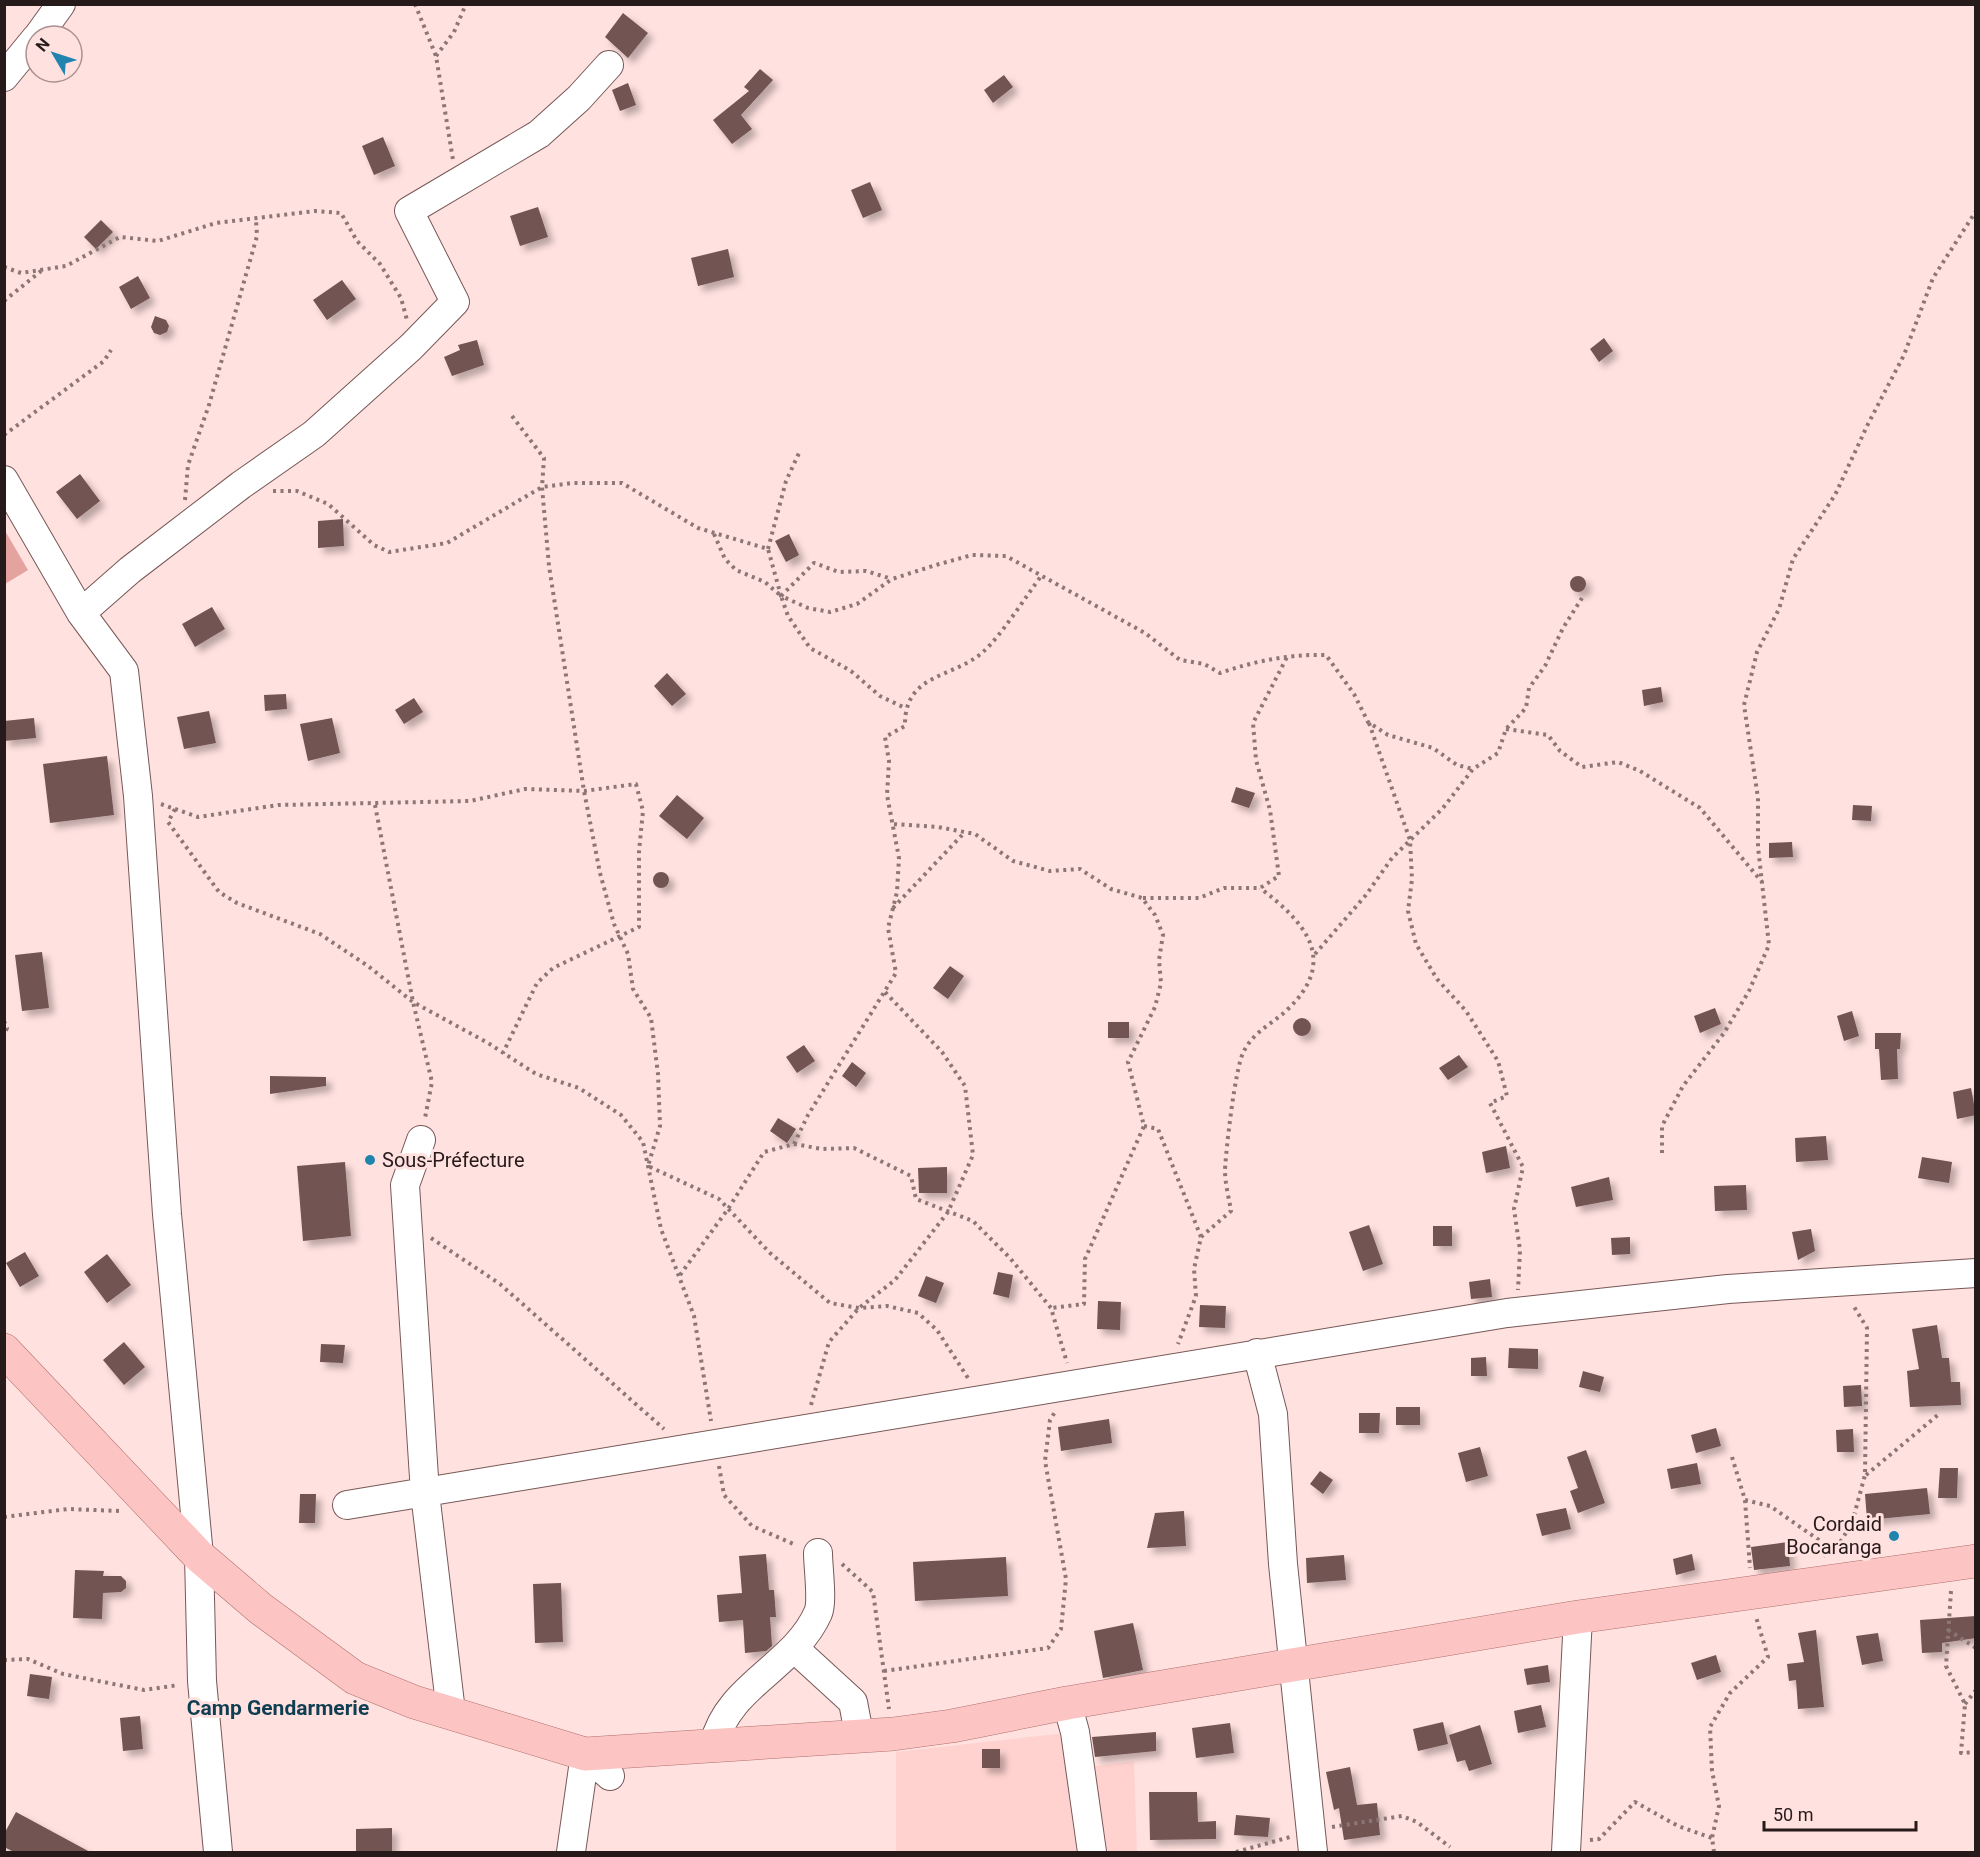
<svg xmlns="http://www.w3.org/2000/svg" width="1980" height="1857" viewBox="0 0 1980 1857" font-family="Roboto,sans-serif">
<defs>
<filter id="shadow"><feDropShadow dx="5.5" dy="5.5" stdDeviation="3" flood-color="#0004"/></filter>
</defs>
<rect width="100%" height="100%" fill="#ffe1df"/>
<path fill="#ffd2cf" d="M1075 1732 1080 1768 1134 1761 1137 1852H896V1752Z"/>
<path fill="#e5a3a0" d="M4 529 28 570 5 584H4Z"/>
<path fill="#725452" filter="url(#shadow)" d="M623 13 648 33 628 58 605 37Z
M760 69 773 80 741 115 752 129 732 144 713 120 749 91 744 87Z
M1004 75 1013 87 993 103 984 90Z
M628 83 636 105 620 111 612 90Z
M383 137 395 166 374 175 362 146Z
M870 182 882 210 863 218 851 190Z
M538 207 548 237 520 246 510 216Z
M101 220 113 232 96 249 84 237Z
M728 249 734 277 698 286 691 258Z
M138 276 150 298 131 309 119 287Z
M342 280 356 299 327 320 313 300Z
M155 316 166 320 169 326 167 332 160 335 154 333 151 327Z
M1604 338 1613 351 1599 362 1590 349Z
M477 340 484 365 452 376 444 357 460 350 458 345Z
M80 474 100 501 77 519 56 492Z
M343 519 344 546 318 548V521Z
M789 534 799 555 786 562 775 541Z
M1570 584a8 8 0 1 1 16 0a8 8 0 1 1-16 0Z
M212 607 225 629 195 647 182 624Z
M667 673 686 694 672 706 654 686Z
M1661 687 1663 702 1644 706 1642 690Z
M286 694 287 709 265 711 264 695Z
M414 698 423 712 404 724 395 710Z
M209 711 216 743 184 749 177 717Z
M34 718 36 738 4 741V721Z
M332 718 340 753 308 761 300 724Z
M107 756 114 815 50 823 43 764Z
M1236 787 1255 793 1249 808 1231 802Z
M677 795 704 818 687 839 659 816Z
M1853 805 1872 806 1871 821 1852 820Z
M1792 842 1793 857 1769 858V843Z
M653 880a8 8 0 1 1 16 0a8 8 0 1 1-16 0Z
M42 952 49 1008 22 1011 15 955Z
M950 966 964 976 948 999 933 988Z
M1715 1008 1721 1024 1700 1033 1694 1016Z
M1852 1011 1859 1036 1844 1041 1837 1016Z
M1293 1027a9 9 0 1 1 18 0a9 9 0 1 1-18 0Z
M1108 1022H1129V1038H1108Z
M1875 1033H1901L1900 1049H1897L1898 1079 1881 1080 1879 1049H1875Z
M804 1045 815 1061 797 1073 786 1057Z
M1459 1055 1468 1067 1448 1080 1439 1068Z
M852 1062 866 1073 856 1087 842 1076Z
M270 1076 326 1077V1086L270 1094Z
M1971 1088 1976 1115 1957 1119 1953 1092Z
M778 1118 796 1129 787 1143 770 1131Z
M1826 1136 1828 1160 1796 1162 1795 1138Z
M1506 1146 1510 1168 1486 1173 1482 1152Z
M1922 1157 1952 1162 1949 1183 1918 1178Z
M345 1162 351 1236 303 1241 297 1166Z
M947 1167V1193H919L918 1168Z
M1609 1177 1613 1200 1576 1207 1571 1187Z
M1746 1185 1747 1210 1715 1211 1714 1186Z
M1369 1225 1383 1264 1363 1271 1349 1232Z
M1433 1226H1452V1246H1433Z
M1811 1229 1815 1251 1798 1260 1792 1232Z
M1630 1237V1254L1612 1255 1611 1238Z
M25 1252 39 1276 20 1287 6 1263Z
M107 1254 131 1285 107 1303 84 1272Z
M998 1272 1013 1275 1009 1298 993 1294Z
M926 1276 944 1283 936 1303 918 1296Z
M1490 1279 1492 1297 1471 1299 1469 1282Z
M1098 1301 1121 1302 1120 1330 1097 1329Z
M1200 1305 1226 1306 1225 1328 1199 1327Z
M1937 1325 1942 1358H1949L1951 1382H1960L1961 1405 1910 1407 1907 1371 1919 1369 1912 1329Z
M124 1342 145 1367 124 1385 103 1360Z
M321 1344 345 1345 343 1363 320 1362Z
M1509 1348 1538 1349V1369L1508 1368Z
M1486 1357 1487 1376H1471V1358Z
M1583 1371 1604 1377 1600 1392 1579 1387Z
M1861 1385 1862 1406 1844 1407 1843 1386Z
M1396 1407H1420V1425H1396Z
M1359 1413H1380L1379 1433H1359Z
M1109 1419 1112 1443 1061 1451 1058 1427Z
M1716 1428 1721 1446 1696 1453 1691 1435Z
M1853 1429 1854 1452H1837L1836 1430Z
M1480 1447 1488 1476 1466 1482 1458 1453Z
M1586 1450 1605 1503 1578 1513 1570 1491 1578 1488 1567 1457Z
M1697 1463 1701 1484 1671 1489 1667 1469Z
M1940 1468H1958L1957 1498H1938Z
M1320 1471 1333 1480 1323 1494 1310 1484Z
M1927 1488 1930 1514 1867 1520 1865 1494Z
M300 1494H316L315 1523H299Z
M1566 1508 1571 1529 1542 1536 1536 1514Z
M1184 1511 1186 1546 1147 1548 1155 1513Z
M1788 1542 1790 1566 1754 1570 1751 1547Z
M766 1554 769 1590H774L776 1617H770L772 1646 766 1651 745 1653 743 1620 719 1622 717 1595 742 1593 739 1556Z
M1692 1554 1695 1570 1676 1575 1673 1559Z
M1344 1555 1346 1580 1307 1583 1306 1558Z
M1006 1557 1008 1596 915 1601 913 1562Z
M75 1570 104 1571 103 1576H121L126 1581V1588L121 1592 103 1593 102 1619 73 1618Z
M561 1583 563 1642 535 1643 533 1584Z
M1976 1616V1638L1942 1643V1652L1922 1653 1920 1620Z
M1133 1623 1143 1670 1103 1678 1094 1631Z
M1816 1630 1824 1707 1798 1709 1796 1680 1789 1681 1787 1664 1804 1662 1798 1633Z
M1878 1633 1883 1661 1862 1665 1856 1636Z
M1716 1655 1721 1672 1697 1680 1691 1663Z
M1548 1665 1550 1682 1527 1685 1524 1669Z
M30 1674 52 1677 49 1699 27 1696Z
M1541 1705 1546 1727 1518 1733 1514 1711Z
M140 1716 143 1749 123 1751 120 1718Z
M1443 1722 1448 1744 1418 1751 1413 1729Z
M1230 1723 1234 1753 1196 1758 1192 1728Z
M1480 1725 1492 1764 1469 1771 1465 1760 1457 1762 1449 1735Z
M1156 1732V1751L1095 1757 1092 1737Z
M982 1749H1000V1768H982Z
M1350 1767 1357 1805 1377 1803 1380 1835 1344 1840 1339 1808 1334 1810 1326 1772Z
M1149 1792H1197L1198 1822 1216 1821V1839L1150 1840Z
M16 1812 90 1852H14L4 1847V1834Z
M1236 1815 1270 1818 1268 1837 1234 1835Z
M392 1828V1852H356V1829Z"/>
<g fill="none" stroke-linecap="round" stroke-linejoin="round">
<defs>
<path id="minor" d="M38 36 61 4
M4 77 36 38
M4 480 81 613 124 671 138 796 167 1214 199 1556 202 1681 218 1852
M81 613 130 570 241 485 314 434 411 347 455 302 409 211 539 134 579 98 609 65
M421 1140 405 1185 425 1493 451 1712
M1257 1353 1273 1414 1283 1564 1313 1852
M347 1505 1507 1313 1728 1289 1976 1273
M794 1648 853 1702 859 1734
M1067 1703 1075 1732 1092 1852
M714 1744C728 1685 794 1667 818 1613 823 1602 818 1567 818 1553
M585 1754 610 1776
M571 1852 585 1754
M1566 1852 1578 1617"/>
<path id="major" d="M4 1350 199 1556 261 1609 355 1678 414 1702 585 1754 893 1734 952 1726 1067 1703 1578 1617 1976 1561"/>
</defs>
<use href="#minor" stroke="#775857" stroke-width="30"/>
<use href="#major" stroke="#b0706e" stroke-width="34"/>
<path stroke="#8c7776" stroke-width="4" stroke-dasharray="3 4.5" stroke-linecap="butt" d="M415 4 436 56 453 160
M436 56 454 32 466 4
M4 267 21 273 66 266 120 237 158 241 216 223 315 211 341 213 357 241 380 264 401 298 407 320
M4 301 41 271
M512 416 544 458 542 487 549 566 584 791 600 873 614 924 628 954 633 989 651 1018 658 1074 660 1126 648 1166 719 1199 770 1253 830 1303 859 1308 887 1306 918 1313 937 1330 968 1378
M4 435 104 361 111 350
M273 491H297L328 504 374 545 389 552 447 543 542 487 572 483H622L698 528 768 549 781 596 808 608 830 612 857 604 892 579 936 565 972 555 1006 556 1145 633 1180 660 1204 664 1220 673C1255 661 1289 654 1326 655L1354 694 1368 722 1388 735 1433 748 1457 765 1473 769
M185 500 188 465 209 405 257 236 256 220
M714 534 725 559 736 570 765 582 781 596 788 616 810 648 851 671 880 696 905 708
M768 549 786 481 799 453
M781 596 814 563 839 572 866 571 892 579
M1369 723 1410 840 1412 879 1408 911 1416 944 1437 979 1466 1011 1498 1061 1507 1096 1490 1103 1523 1167 1514 1209 1520 1250 1518 1290
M1506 729 1548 735 1560 751 1582 767 1618 762 1640 771 1700 808 1762 882
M161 804 175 809 168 822 219 892 237 903 320 934 368 966 413 1002 488 1043 536 1074 579 1088 621 1115 643 1142 661 1229 694 1316 711 1421
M375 805 413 1002 432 1082 425 1118
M175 809 198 817 278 805 470 801 525 789 584 791 636 784 643 811 639 851V927L553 968 537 983 503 1053
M894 824 938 827 975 834 1013 861 1050 871 1080 869 1111 889 1142 898 1155 915 1163 935 1159 960 1161 983 1155 1007 1128 1062 1144 1126 1085 1259 1084 1304 1051 1308
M1143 898H1199L1224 888H1260L1279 876 1270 810 1256 760 1253 723 1287 657
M893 908 964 833
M1315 954 1366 895 1392 858 1443 808 1473 769 1498 753 1506 729 1526 708 1529 688 1545 666 1563 628 1582 598
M4 1021 7 1028 4 1035
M1144 1126 1158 1129 1201 1237 1194 1269 1196 1296 1178 1344
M794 1144 808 1115 896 973 888 928 897 892 899 858 887 795 889 761 885 737 905 726C904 673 952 679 983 652 1001 636 1026 596 1042 575
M1662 1153V1126L1683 1086 1724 1033 1749 991 1769 945 1758 847V798L1744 705 1757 652 1779 609 1793 559 1835 495 1868 424 1904 355 1933 278 1976 211
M1201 1237 1231 1211C1229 1198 1225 1184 1225 1170 1226 1149 1235 1070 1243 1053 1253 1031 1273 1024 1288 1009 1339 960 1305 922 1260 888
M431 1238 500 1284 664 1429
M680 1275 728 1209 764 1152 794 1144 822 1149 854 1148 911 1176 916 1199 973 1221 1010 1258 1051 1308 1067 1363
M811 1405 829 1342 859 1308 895 1280 948 1212 973 1155 965 1086 942 1052 884 991
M1732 1457 1745 1500 1750 1568
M719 1466 724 1495 752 1526 796 1545
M1866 1475 1939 1414
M1745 1500 1770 1506 1839 1554
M4 1517 68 1509 120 1511
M1823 1556 1839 1544 1852 1523 1865 1475 1867 1328 1853 1305
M842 1564 873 1592 889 1709
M1951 1591 1946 1666 1965 1704 1961 1753 1976 1752
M1948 1630 1976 1648
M4 1660 28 1659 63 1674 144 1690 179 1685
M884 1671 1048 1648 1061 1629 1066 1579 1045 1461 1050 1420 1055 1412
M1965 1704 1976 1690
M1332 1827 1402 1816 1417 1822 1450 1847
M1590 1840 1599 1839 1635 1802 1678 1826 1712 1838
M1236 1852 1290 1837
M1714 1852 1712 1838 1719 1806 1712 1771 1710 1727 1730 1693 1768 1657 1756 1617"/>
<use href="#minor" stroke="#fff" stroke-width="28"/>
<use href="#major" stroke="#fcc5c4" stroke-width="33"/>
</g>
<g fill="#2184af" stroke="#ffe1df" stroke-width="2">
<circle cx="370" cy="1160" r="6"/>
<circle cx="1894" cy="1536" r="6"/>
</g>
<g text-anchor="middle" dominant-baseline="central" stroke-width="6" stroke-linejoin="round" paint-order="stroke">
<g font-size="20" fill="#271a1a" stroke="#ffe1df" text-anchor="start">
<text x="382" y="1160">Sous-Préfecture</text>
<text x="1882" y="1524" text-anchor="end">Cordaid<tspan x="1882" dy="23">Bocaranga</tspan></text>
</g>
<g font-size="21" font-weight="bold" fill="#0f3d51" stroke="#ffe1df">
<text x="278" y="1708">Camp Gendarmerie</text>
</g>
</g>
<rect width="1980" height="1857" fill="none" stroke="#271a1a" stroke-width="12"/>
<g transform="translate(54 54) rotate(309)"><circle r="28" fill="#ffe1df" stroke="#a99190" stroke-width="1.5"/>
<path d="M0-4.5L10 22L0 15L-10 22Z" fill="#2184af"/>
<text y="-9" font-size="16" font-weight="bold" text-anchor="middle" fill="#271a1a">N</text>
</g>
<path d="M1764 1821v9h152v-9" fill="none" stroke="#271a1a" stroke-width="3"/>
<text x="1773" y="1821" font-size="18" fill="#271a1a" stroke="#ffe1df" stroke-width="4.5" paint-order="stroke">50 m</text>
</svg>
